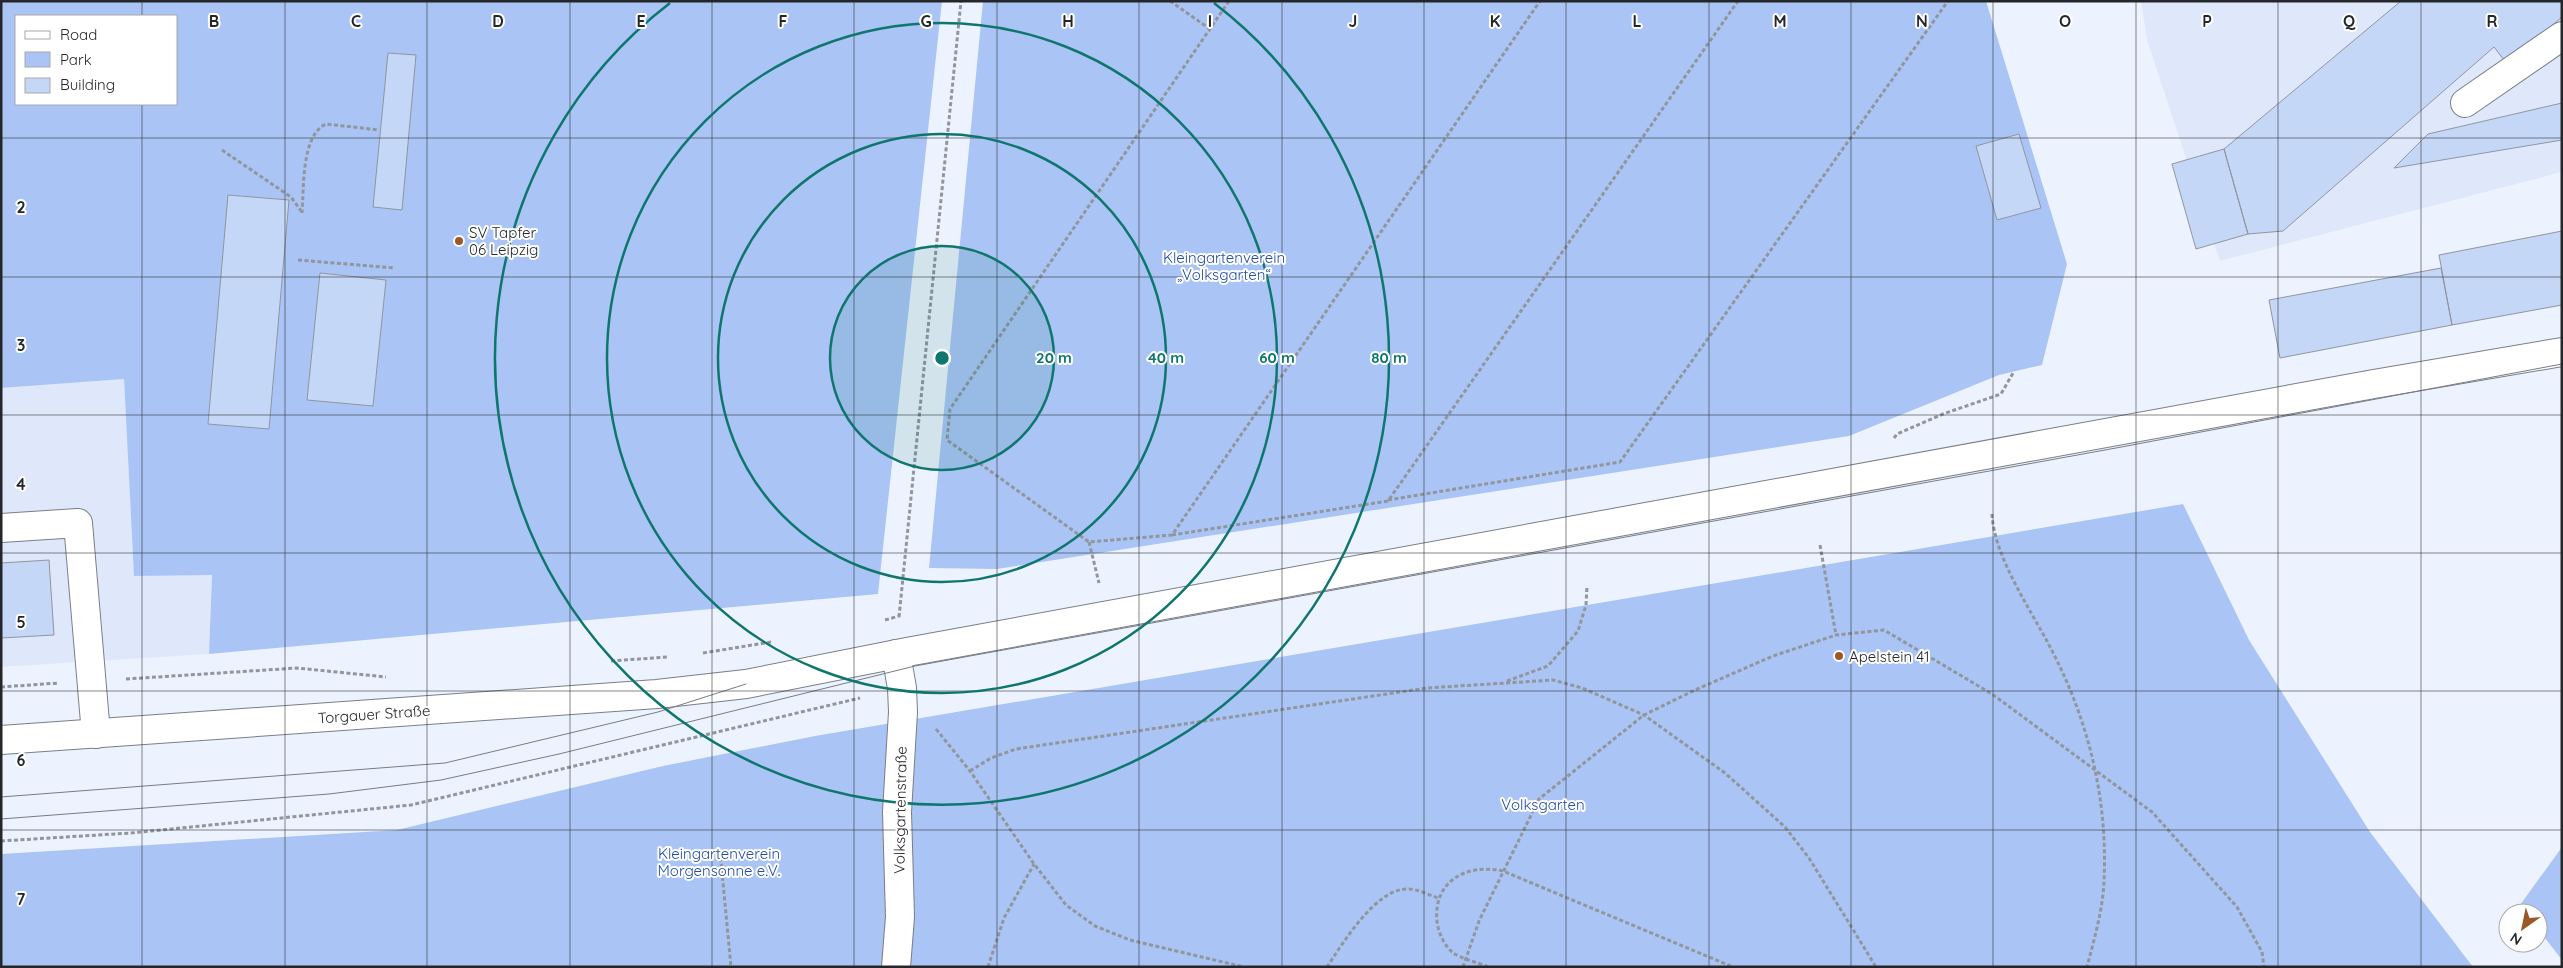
<svg xmlns="http://www.w3.org/2000/svg" width="2563" height="968" viewBox="0 0 2563 968" font-family="Quicksand,sans-serif">
<rect width="100%" height="100%" fill="#edf3fe"/>
<path fill="#dfe8fa" d="M2141 1H2562V172L2220 261 2147 40Z
M124 379 134 575 212 574 209 654 1 667V388Z"/>
<path fill="#aac5f5" fill-rule="evenodd" d="M1 1H942L878 594 209 654 212 575 134 576 124 379 1 388ZM16 16H176V104H16Z
M983 1H1986L2067 264 2042 365 1999 375 1849 436 997 569 929 568Z
M2183 504 2249 640 2370 832 2473 967H1V854L397 830 663 766 815 736Z
M2562 847V960L2538 929V913H2526L2520 905Z"/>
<path fill="#c5d7f7" stroke="#90959f" d="M2401 1H2562V17L2507 64 2494 47 2283 231 2248 234 2224 149Z
M388 53 416 55 402 210 373 207Z
M2562 103V140L2394 168 2428 134Z
M2019 134 2041 208 1997 220 1976 146Z
M2224 149 2248 234 2196 249 2172 164Z
M228 195 289 200 269 429 208 424Z
M2562 231V305L2452 325 2439 255Z
M2441 268 2452 325 2280 358 2269 300Z
M320 273 386 280 373 406 307 400Z
M49 560 54 635 1 638V563Z"/>
<g fill="none" stroke-linecap="round" stroke-linejoin="round">
<defs>
<path id="minor" d="M2465 103 2562 36
M1 528 78 523 96 734
M896 967 900 917 897 812 903 712 902 688 896 654"/>
<path id="major" d="M1 740 657 694 746 684 907 652 2374 384 2562 352"/>
</defs>
<use href="#minor" stroke="#797e87" stroke-width="30"/>
<use href="#major" stroke="#797e87" stroke-width="30"/>
<path stroke="#91959c" stroke-width="3" stroke-dasharray="4 2.5" stroke-linecap="butt" d="M1170 1 1210 29
M1229 1 950 409 947 440 1089 542 1172 535 1540 1
M222 150 291 197 302 212
M302 213C304 189 301 135 326 124L379 130
M298 260 395 268
M1894 438 1897 434 1943 414 2001 394 2013 373
M1388 500 1620 462 1948 1
M1992 514C1994 556 2029 607 2049 645 2088 718 2108 798 2104 881 2103 909 2094 940 2087 967
M1172 535 1388 501 1738 1
M1089 542 1099 583
M1820 545 1836 635
M899 617 961 1
M885 620 899 616
M703 653 771 642
M611 661 667 657
M126 679 297 668 386 677
M1507 681 1548 666 1578 631 1586 605 1587 586
M1 687 59 683
M936 729 970 771 1034 864 1066 905 1095 926 1130 940 1244 967
M970 771 991 758 1016 749 1427 688 1553 680 1582 688 1644 715 1725 773 1785 827 1809 858 1876 967
M1 841 131 833 411 805 860 698
M720 851 731 967
M988 967 1004 918 1034 864
M1327 967C1343 943 1376 888 1408 889 1418 889 1429 895 1438 898
M1463 967 1479 921 1539 799 1644 715 1695 690 1773 656 1836 635 1884 630 1992 694 2152 812 2237 907 2262 952 2264 967
M1488 967C1477 962 1461 959 1452 952 1444 945 1438 932 1437 921 1433 881 1467 863 1503 871L1733 967"/>
<use href="#minor" stroke="#fff" stroke-width="28"/>
<use href="#major" stroke="#fff" stroke-width="28"/>
<path stroke="#787c83" stroke-width="1" d="M1 797 445 763 658 712 746 684
M1 819 329 794 441 780 559 754 915 666 2116 448 2562 364"/>
</g>
<path fill="none" stroke="#24262a" stroke-width="1" stroke-opacity="0.55" d="M142 1V16M285 1V967M427 1V967M570 1V967M712 1V967M854 1V967M997 1V967M1139 1V967M1282 1V967M1424 1V967M1566 1V967M1709 1V967M1851 1V967M1993 1V967M2136 1V967M2278 1V967M2421 1V967M142 104V967M1 138H2562M1 277H2562M1 415H2562M1 553H2562M1 691H2562M1 830H2562"/>
<circle cx="942" cy="358" r="112" fill="#0f766e" fill-opacity=".12"/>
<g fill="none" stroke="#0f766e" stroke-width="2.5">
<circle cx="942" cy="358" r="112"/>
<circle cx="942" cy="358" r="224"/>
<circle cx="942" cy="358" r="335"/>
<path d="M1214 3A447 447 0 1 1 670 3"/>
</g>
<g fill="#9b5828" stroke="#fff" stroke-width="2">
<circle cx="459" cy="241" r="5"/>
<circle cx="1839" cy="656" r="5"/>
</g>
<g text-anchor="middle" dominant-baseline="central" stroke-width="4" stroke-linejoin="round" paint-order="stroke">
<g font-size="15" fill="#24262a" stroke="#fff" text-anchor="start">
<text x="469" y="232">SV Tapfer<tspan x="469" dy="17">06 Leipzig</tspan></text>
<text x="1849" y="656">Apelstein 41</text>
</g>
<g font-size="15" fill="#214ba4" stroke="#fff">
<text x="1224" y="257">Kleingartenverein<tspan x="1224" dy="17">„Volksgarten“</tspan></text>
<text x="1543" y="804">Volksgarten</text>
<text x="719" y="853">Kleingartenverein<tspan x="719" dy="17">Morgensonne e.V.</tspan></text>
</g>
<g font-size="15" fill="#24262a" stroke="#fff">
<text transform="translate(374 714) rotate(-4)">Torgauer Straße</text>
<text transform="translate(900 810) rotate(-89)">Volksgartenstraße</text>
</g>
</g>
<g font-size="16" text-anchor="middle" font-weight="bold" fill="#24262a" stroke="#fff" stroke-width="4" stroke-linejoin="round" paint-order="stroke">
<text x="214" y="27">B</text>
<text x="356" y="27">C</text>
<text x="498" y="27">D</text>
<text x="641" y="27">E</text>
<text x="783" y="27">F</text>
<text x="926" y="27">G</text>
<text x="1068" y="27">H</text>
<text x="1210" y="27">I</text>
<text x="1353" y="27">J</text>
<text x="1495" y="27">K</text>
<text x="1637" y="27">L</text>
<text x="1780" y="27">M</text>
<text x="1922" y="27">N</text>
<text x="2065" y="27">O</text>
<text x="2207" y="27">P</text>
<text x="2349" y="27">Q</text>
<text x="2492" y="27">R</text>
<text x="21" y="213">2</text>
<text x="21" y="351">3</text>
<text x="21" y="490">4</text>
<text x="21" y="628">5</text>
<text x="21" y="766">6</text>
<text x="21" y="905">7</text>
</g>
<circle cx="942" cy="358" r="8" fill="#0f766e" stroke="#fff" stroke-width="2.5"/>
<g font-size="15" text-anchor="middle" font-weight="bold" fill="#0f766e" stroke="#fff" stroke-width="4" stroke-linejoin="round" paint-order="stroke">
<text x="1054" y="363">20 m</text>
<text x="1166" y="363">40 m</text>
<text x="1277" y="363">60 m</text>
<text x="1389" y="363">80 m</text>
</g>
<rect width="2563" height="968" fill="none" stroke="#24262a" stroke-width="5"/>
<rect x="15" y="15" width="162" height="90" fill="#ffffff" stroke="#a7a8aa"/>
<rect x="25" y="31" width="25" height="8" fill="#ffffff" stroke="#a7a8aa"/>
<text x="60" y="40" font-size="15" fill="#24262a">Road</text>
<rect x="25" y="52" width="25" height="15" fill="#aac5f5" stroke="#a7a8aa"/>
<text x="60" y="65" font-size="15" fill="#24262a">Park</text>
<rect x="25" y="78" width="25" height="15" fill="#c5d7f7" stroke="#a7a8aa"/>
<text x="60" y="90" font-size="15" fill="#24262a">Building</text>
<g transform="translate(2523 928) rotate(213)"><circle r="24" fill="#ffffff" stroke="#a7a8aa"/>
<path d="M0-4L9 19L0 12L-9 19Z" fill="#9b5828"/>
<text y="-8" font-size="14" font-weight="bold" text-anchor="middle" fill="#24262a">N</text>
</g>
</svg>
